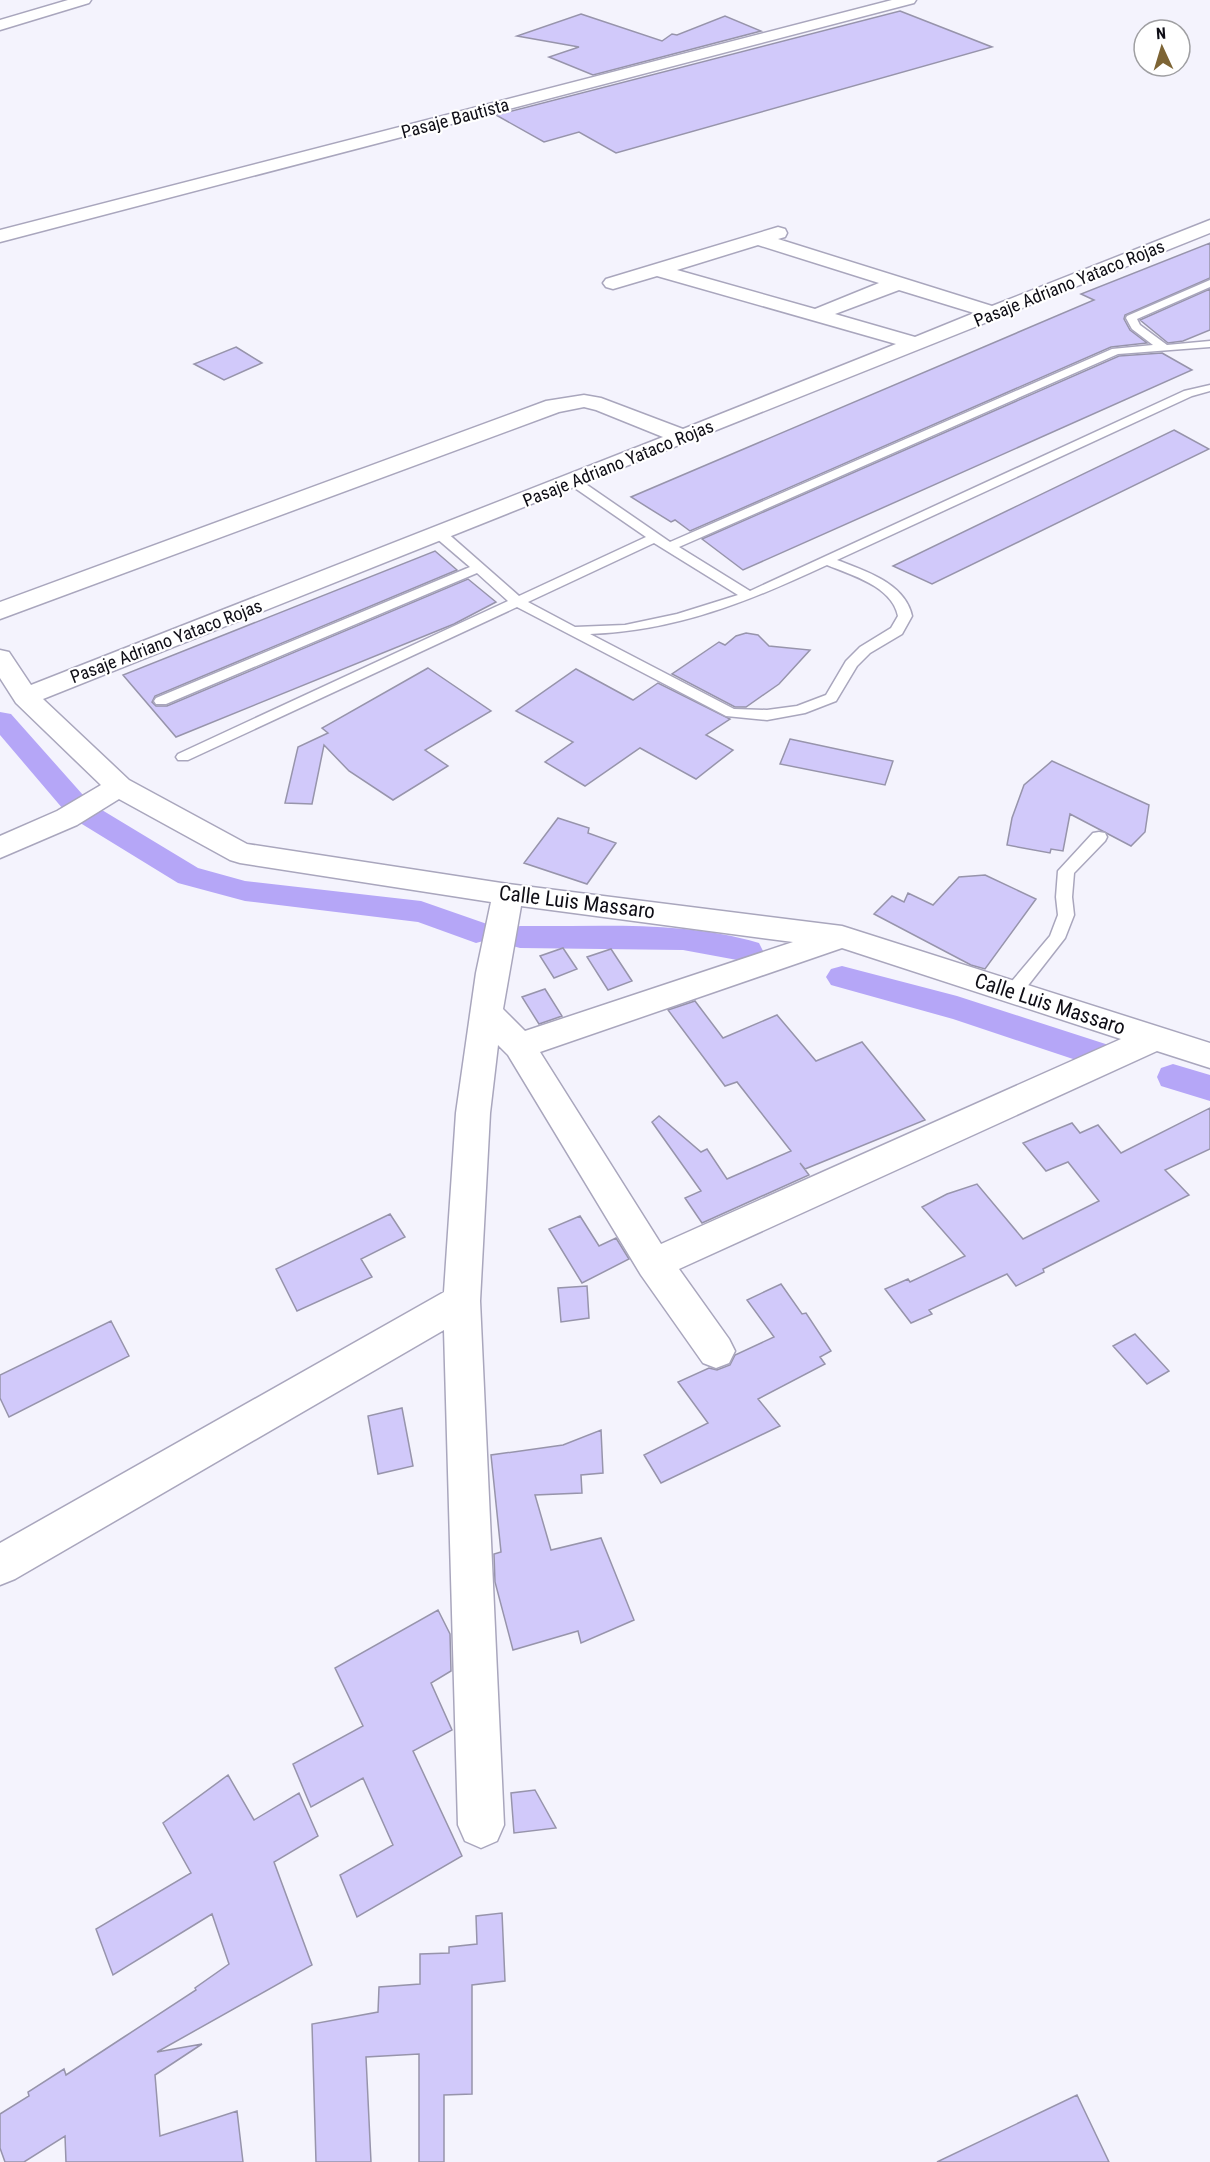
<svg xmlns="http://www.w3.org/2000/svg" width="1210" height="2162" viewBox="0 0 1210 2162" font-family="'Roboto Condensed',sans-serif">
<rect width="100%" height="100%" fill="#f4f3fd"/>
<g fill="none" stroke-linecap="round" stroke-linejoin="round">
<path fill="#b5a6f7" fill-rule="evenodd" d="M0 712 11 714 83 795 87 802 85 805 97 807 198 868 245 881 421 901 487 924 491 932 487 940 476 943 418 922 245 901 178 883 77 821 73 814 75 811 63 809 0 735Z
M520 926C599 927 682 920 759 943L763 951 759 959 748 962 683 950 520 948 509 945 505 937 509 929Z
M842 966 957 996 1121 1049 1125 1058 1121 1067 1109 1071 953 1019 831 985 826 977 831 969Z
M1173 1064 1210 1075V1101L1161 1086 1157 1077 1161 1068Z"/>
</g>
<path fill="#d1c9fa" stroke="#9794ab" stroke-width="1.5" d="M900 11 992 47 616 153 579 132 544 142 496 115Z
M581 14 662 41 672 34 677 35 725 16 761 31 593 75 549 57 579 47 517 36Z
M1210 243V278L1125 315 1124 319 1130 330 1147 343 1111 347 690 531 675 520 671 522 631 497 1094 300 1081 294Z
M1210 289V330L1183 341 1168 343 1140 320Z
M236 347 262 363 224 380 194 364Z
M1162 353 1192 370 743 570 702 539 1119 356Z
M1174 430 1209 449 932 584 893 566Z
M435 551 457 570 155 696 152 702 156 706H167L468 579 496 602 454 624 176 737 123 675Z
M746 633 758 635 769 646 810 650 779 684 746 707H735L672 674 719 642 725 645 736 636Z
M428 668 491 711 425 750 448 766 393 800 349 771 324 745 312 804 285 803 298 747 328 733 322 728Z
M576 669 633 700 658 683 730 719 706 735 733 750 696 779 640 748 585 786 545 762 573 742 516 711Z
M790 739 893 761 885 785 780 764Z
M1052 761 1149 805 1145 832 1131 846 1070 814 1063 851 1051 849 1050 853 1007 845 1012 818 1024 785Z
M558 818 589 828 588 833 616 843 587 884 524 863Z
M985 875 1036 899 985 969 971 965 874 914 892 896 904 902 908 893 933 905 959 877Z
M563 948 577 969 554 978 540 956Z
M611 949 632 981 608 990 587 957Z
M545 989 562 1016 539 1024 522 997Z
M695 1001 723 1038 777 1015 816 1061 862 1042 925 1120 805 1169 800 1163 809 1175 702 1223 685 1198 701 1191 652 1122 659 1116 701 1152 707 1149 727 1179 791 1151 737 1082 725 1086 668 1010Z
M1210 1108V1149L1165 1170 1189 1195 1043 1269 1044 1272 1016 1286 1007 1274 929 1310 932 1314 911 1323 885 1289 908 1279 910 1282 965 1256 922 1207 947 1194 977 1184 1023 1239 1099 1201 1068 1162 1046 1171 1023 1143 1072 1123 1080 1133 1098 1125 1121 1153Z
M390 1214 405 1237 361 1259 372 1277 297 1311 276 1269Z
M580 1216 599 1246 616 1238 629 1259 582 1283 549 1229Z
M781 1284 802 1314 806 1313 831 1351 820 1357 825 1364 758 1399 780 1426 661 1483 644 1455 708 1423 678 1382 709 1368 717 1370 730 1365 735 1355 774 1337 747 1300Z
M587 1286 589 1318 561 1322 558 1288Z
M111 1321 129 1356 9 1417 0 1398V1375Z
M1135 1334 1169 1371 1147 1384 1113 1346Z
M402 1408 413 1466 378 1474 368 1416Z
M601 1430 603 1473 581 1475 582 1493 535 1495 551 1550 601 1538 634 1620 581 1643 578 1631 513 1650 495 1582 494 1554 501 1552 491 1455 563 1445Z
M438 1610 450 1634 451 1671 431 1683 452 1730 413 1751 462 1856 357 1917 340 1875 393 1845 363 1778 311 1807 293 1764 363 1726 335 1668Z
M228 1775 254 1820 299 1793 318 1836 274 1862 312 1965 157 2052 202 2044 155 2075 160 2136 237 2111 243 2162H66L65 2136 24 2162H5L0 2148V2114L29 2096 28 2092 64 2069 66 2075 124 2037 196 1990 195 1988 229 1964 212 1914 113 1975 96 1929 191 1873 163 1823Z
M535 1790 556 1828 514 1833 511 1793Z
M502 1913 505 1981 472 1985V2094L444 2095V2162H419V2054L366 2057 371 2162H316L312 2024 378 2012 379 1987 420 1984V1954L449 1953V1947L477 1944 476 1916Z
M1077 2095 1109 2162H937Z"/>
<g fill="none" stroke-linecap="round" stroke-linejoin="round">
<defs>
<path id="service" d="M1210 280V287L1137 319 1140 325 1167 345 1210 341V347L1118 354 679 547 750 591 1184 391 1210 385V391L1192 396 837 560C865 571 905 583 912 616L902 634 870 653 857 666 836 701 805 713 767 720 726 716 517 607 188 760H178L176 757 178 754 508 601 477 573 166 704H156L154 701 156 698 470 567 435 537 434 534 435 531H445L519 596 646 537 569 484 567 481 569 478H577L670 542 1112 349 1153 345 1132 329 1126 318 1127 316ZM654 543 738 595 677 614 625 625 575 627 528 602ZM827 565C851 575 892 586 898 616L891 628 860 647 846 661 826 695 797 706 767 710 734 709 590 634C676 631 750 601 827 565Z
M1099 832 1105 833 1107 837 1105 841 1074 873 1072 897 1074 915 1065 938 1019 997 1013 998 1007 997 1004 992 1007 987 1050 936 1058 915 1056 897 1058 871 1093 833Z"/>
<path id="minor" d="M68 0H91L89 3 0 30V20Z
M892 0H916L914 3 0 242V230Z
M1210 220V233L43 699 129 780 247 844 508 884 842 926 1210 1043V1068L1157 1051 679 1269 729 1339 735 1351 729 1363 716 1368 703 1363 641 1275 508 1055 498 1045 490 1113 480 1301 504 1825 497 1841 481 1848 465 1841 458 1825 444 1330 15 1579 0 1585V1543L444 1292 456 1113 476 973 491 902 240 863 230 860 119 799 77 825 0 858V836L57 811 101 785 16 703 0 678V650L9 652 31 685 663 437 596 410 584 407 559 412 0 619V602L546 401 584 395 601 398 683 429 896 344 657 276 613 289 606 287 603 283 606 279 778 227 785 229 787 233 785 237 778 239 992 306ZM758 245 879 283 815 309 677 270ZM899 290 974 313 915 337 835 314ZM521 906 793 942 525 1031 503 1009ZM842 948 1121 1039 661 1244 540 1052Z"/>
</defs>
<use href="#service" stroke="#a9a6bd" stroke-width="3"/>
<use href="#minor" stroke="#a9a6bd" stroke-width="3"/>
<use href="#service" fill="#fff" fill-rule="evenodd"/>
<use href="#minor" fill="#fff" fill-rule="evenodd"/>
</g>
<g text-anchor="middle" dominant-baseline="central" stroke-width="4.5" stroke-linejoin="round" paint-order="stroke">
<g font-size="18" fill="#0f0e16" stroke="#fff">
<text transform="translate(455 118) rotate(-15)">Pasaje Bautista</text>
<text transform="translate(1069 283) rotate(-22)">Pasaje Adriano Yataco Rojas</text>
<text transform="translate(618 463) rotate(-22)">Pasaje Adriano Yataco Rojas</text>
<text transform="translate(166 641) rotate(-21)">Pasaje Adriano Yataco Rojas</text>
</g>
<g font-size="21" fill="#0f0e16" stroke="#fff">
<text transform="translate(577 902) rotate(7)">Calle Luis Massaro</text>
<text transform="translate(1050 1004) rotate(18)">Calle Luis Massaro</text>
</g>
</g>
<g transform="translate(1162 48) rotate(356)"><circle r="28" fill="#ffffff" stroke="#9f9fa2" stroke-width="1.5"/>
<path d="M0-4.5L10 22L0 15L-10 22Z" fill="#7d6435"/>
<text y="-9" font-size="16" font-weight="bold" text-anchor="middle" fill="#0f0e16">N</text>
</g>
</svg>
